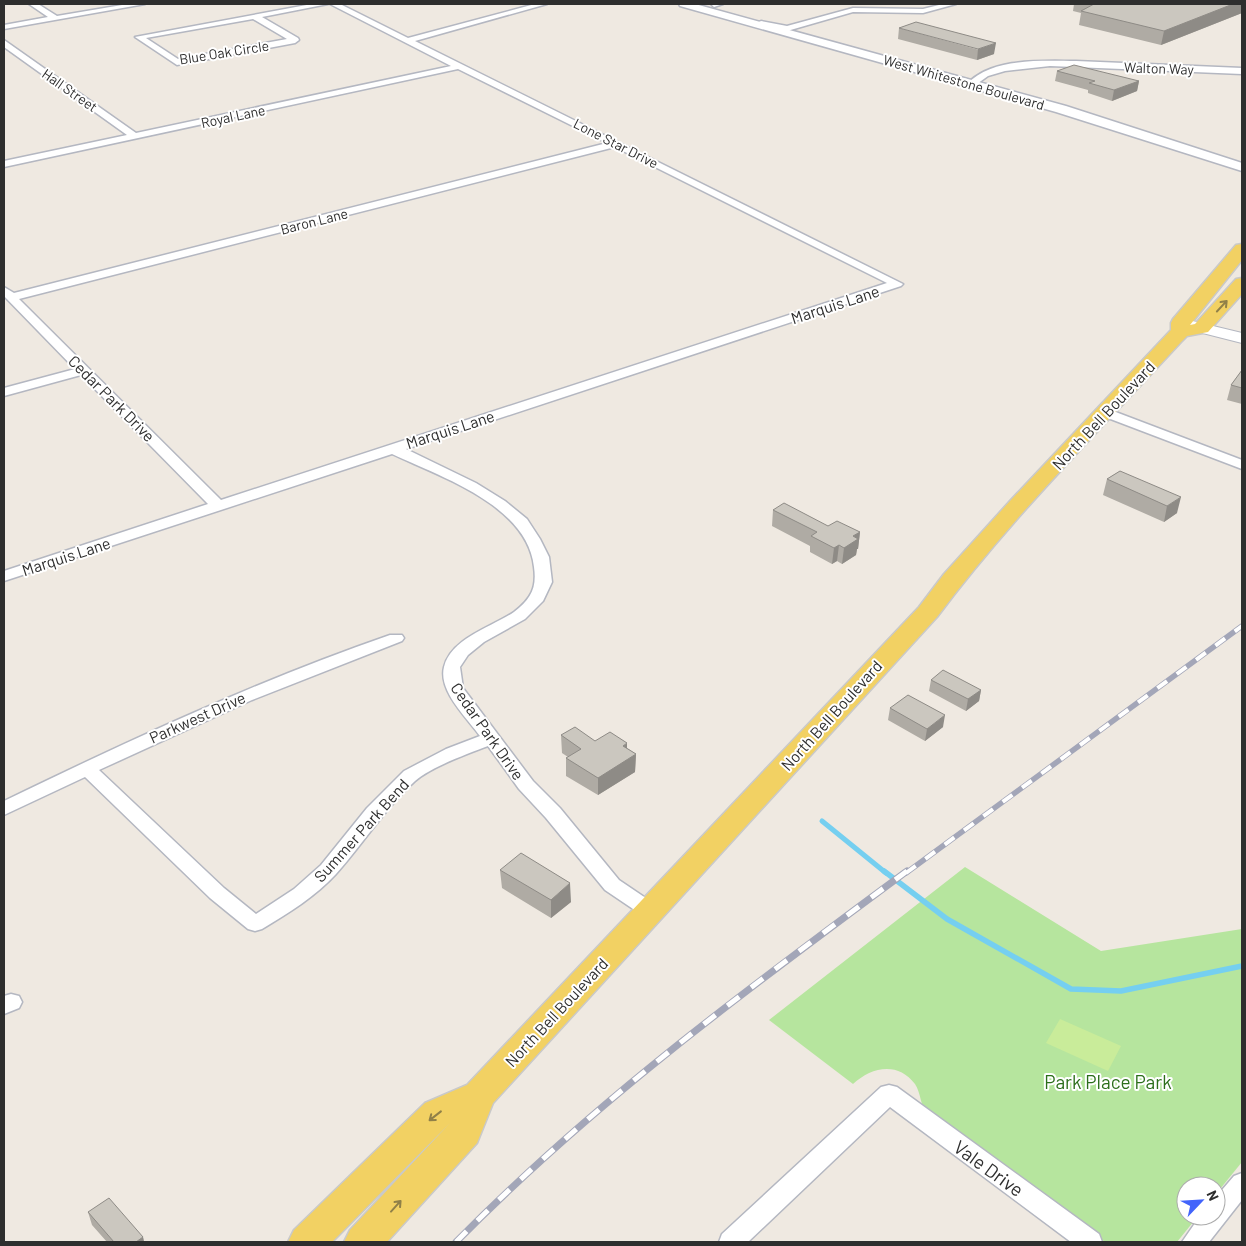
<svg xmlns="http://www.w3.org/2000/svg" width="1246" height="1246" viewBox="0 0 1246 1246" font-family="Barlow,sans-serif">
<rect width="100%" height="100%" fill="#efe9e1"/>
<path fill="#b6e59e" d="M965 867 1101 951 1242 929V1162L1216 1194V1186H1186V1216H1198L1177 1242H1105L927 1113C920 1105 921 1093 915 1084 898 1061 871 1067 853 1084L769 1020Z"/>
<path fill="#c9ec9a" d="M1060 1019 1121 1046 1108 1071 1046 1043Z"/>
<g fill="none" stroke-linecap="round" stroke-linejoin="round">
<path stroke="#75cff0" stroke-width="5" d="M822 821 886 873"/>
<path stroke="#75cff0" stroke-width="5.5" d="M884 871 947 919 1071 989 1121 991 1242 966"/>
<defs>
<path id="minor" d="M29 4H38L57 16 128 4H145L4 29V25L48 17Z
M312 4H328L262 17 298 38 299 40 295 43 177 65 135 37ZM253 19 287 39 178 59 146 38Z
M330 4H340L408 38 535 4H547L415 41 903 284 901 286 406 449 476 483 505 501 527 519 540 539 549 557 552 582 543 601 525 619 484 642 468 655 460 667 463 688 533 781 560 808 619 880 656 905 659 910 656 915 649 917 642 915 605 890 546 818 519 789 488 746C467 754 431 767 415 781 385 808 363 844 336 874 315 897 288 913 262 929L255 931 248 929 210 898 85 777 4 815V801C130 740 257 681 390 635H402L404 638 402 641 252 700 99 770 224 888 256 914 294 889 321 865 367 808 404 771 446 749 480 736C467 718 438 691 444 667 451 638 492 627 514 612 531 599 537 588 534 567 527 505 441 477 392 454L4 581V571L208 504 81 375 4 396V388L75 369 4 296V287L14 293 607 143 458 69 4 167V161L127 135 4 47V40L136 133 451 66ZM615 147 887 283 221 500 19 299Z
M711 4H723L714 7Z
M943 4H956L923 13 853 12 787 31 757 23 761 21 787 26 853 8 923 9Z
M1076 61 1242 68V74L1050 66 1005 71 988 76 974 86 967 84C992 57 1042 61 1076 61Z
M1105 408 1242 460V469L1100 415 1098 412 1100 409Z
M11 994 19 996 22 1002 19 1008 4 1014V996Z
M889 1085 897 1087 1099 1234 1102 1242H1071L890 1107 748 1242H719L722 1234 881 1087Z
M1242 1173V1200L1209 1242H1182L1200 1216H1216V1197L1234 1176Z"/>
<path id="tertiary" d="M1184 319 1242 333V343L1179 327 1176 324Z"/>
<path id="secondary" d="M679 4H695L1066 106 1242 163V171L1056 112 680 6Z"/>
<path id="primary" d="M1242 244V260L1190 325 1195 324 1236 279 1242 278V294L1208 332 1187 336 1181 342C1098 432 1010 519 937 617L493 1103 477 1143 387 1242H344L350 1230 450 1123 332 1242H288L294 1230 425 1103 467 1085 919 607 944 574 1010 501 1171 330V323L1173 319 1236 245Z"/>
</defs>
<use href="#minor" stroke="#b4b7c1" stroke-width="3"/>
<use href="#tertiary" stroke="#b4b7c1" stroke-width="2"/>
<use href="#secondary" stroke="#b4b7c1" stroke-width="3"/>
<use href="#primary" stroke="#c9c9c9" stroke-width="3"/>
<use href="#minor" fill="#fff" fill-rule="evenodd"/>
<use href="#tertiary" fill="#fff" fill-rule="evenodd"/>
<use href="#secondary" fill="#fff" fill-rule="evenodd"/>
<use href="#primary" fill="#f2d163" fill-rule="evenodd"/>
<defs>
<path id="rail-far1" d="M906 873 1242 626"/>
<path id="rail" d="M456 1242C594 1102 750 987 907 871"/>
</defs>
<use href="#rail-far1" stroke="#a3a6b8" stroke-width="5.5"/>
<use href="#rail" stroke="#a3a6b8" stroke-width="7"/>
<use href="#rail-far1" stroke="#fff" stroke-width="4" stroke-dasharray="12" stroke-linecap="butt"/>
<use href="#rail" stroke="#fff" stroke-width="5" stroke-dasharray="15" stroke-linecap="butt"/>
</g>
<path fill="#afaba4" d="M1074 4H1242V13L1161 45 1079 25 1081 13 1073 11Z
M899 28 994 54 977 60 898 39Z
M1057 71 1139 81 1137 91 1112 101 1088 93V90L1055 81Z
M1242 370V404L1227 400 1231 385Z
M1120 471 1177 513 1164 522 1103 495 1107 479Z
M773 510 828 526 860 532 858 549H857L856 555 842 564 837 561 832 564 810 552V546L772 526Z
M931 680 981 690 979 701 966 711 929 691Z
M890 708 943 727 925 741 888 720Z
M561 735 595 741 627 748 636 754 635 772 598 795 566 776V758L568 757 562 753Z
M500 870 571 902 551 918 502 888Z
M88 1212 143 1237 144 1242H107L92 1225Z"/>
<path fill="#8e8b86" d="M1233 4H1242V13L1161 45 1164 31Z
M996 43 994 54 977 60 978 49Z
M1139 81 1137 91 1112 101 1114 90Z
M1181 497 1177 513 1164 522 1167 506Z
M860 532 858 549H857L856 555 842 564 844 548 853 536Z
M839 545 837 561 832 564 834 548Z
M981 690 979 701 966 711 968 699Z
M945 715 943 727 925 741 927 729Z
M627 743V760L636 754 635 772 598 795V778L623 746Z
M570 883 571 902 551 918V900Z
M143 1237 144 1242H136Z"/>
<path fill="#cbc7bf" stroke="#8e8b86" d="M1094 4H1233L1164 31 1081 11Z
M916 22 996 43 978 49 899 28Z
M1074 65 1139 81 1114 90 1089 83 1095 81 1057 71Z
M1242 370V388L1231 385Z
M1120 471 1181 497 1167 506 1107 479Z
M784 503 828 526 837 521 860 532 853 536 858 539 844 548 839 545 834 548 811 536 817 532 773 510Z
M943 670 981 690 968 699 931 680Z
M908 695 945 715 927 729 890 708Z
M575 727 595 741 610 732 627 743 623 746 636 754 598 778 566 758 581 749 561 735Z
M521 853 570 883 551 900 500 870Z
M109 1198 143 1237 136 1242H114L88 1212Z"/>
<defs><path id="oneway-shaft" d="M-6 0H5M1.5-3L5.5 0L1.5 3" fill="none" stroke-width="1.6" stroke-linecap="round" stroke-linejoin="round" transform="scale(1.25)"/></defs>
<g stroke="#908048">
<use href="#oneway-shaft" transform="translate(1222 306) rotate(-47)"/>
<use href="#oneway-shaft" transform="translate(435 1116) rotate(142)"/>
<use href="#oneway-shaft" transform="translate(396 1206) rotate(-48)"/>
</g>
<g text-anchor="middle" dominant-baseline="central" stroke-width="4" stroke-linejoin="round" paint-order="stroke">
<g font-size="14" fill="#2e2e2e" stroke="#fff">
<text transform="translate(224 52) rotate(-9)">Blue Oak Circle</text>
<text transform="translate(1159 68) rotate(2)">Walton Way</text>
<text transform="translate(964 82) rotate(16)">West Whitestone Boulevard</text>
<text transform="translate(70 90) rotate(35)">Hall Street</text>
<text transform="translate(233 116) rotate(-12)">Royal Lane</text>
<text transform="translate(616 143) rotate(27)">Lone Star Drive</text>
<text transform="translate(314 221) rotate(-14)">Baron Lane</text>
</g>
<g font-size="16" fill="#2e2e2e" stroke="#fff">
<text transform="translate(835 304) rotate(-18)">Marquis Lane</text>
<text transform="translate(112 398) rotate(45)">Cedar Park Drive</text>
<text transform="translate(1103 415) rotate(-47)">North Bell Boulevard</text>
<text transform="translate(450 429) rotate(-18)">Marquis Lane</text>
<text transform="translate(66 556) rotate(-18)">Marquis Lane</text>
<text transform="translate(831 715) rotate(-48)">North Bell Boulevard</text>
<text transform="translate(197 717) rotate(-24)">Parkwest Drive</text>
<text transform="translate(488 731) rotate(55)">Cedar Park Drive</text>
<text transform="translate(361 830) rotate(-48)">Summer Park Bend</text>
<text transform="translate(556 1012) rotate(-47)">North Bell Boulevard</text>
</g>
<g font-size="19" fill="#2c6e1b" stroke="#fff">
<text x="1108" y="1081">Park Place Park</text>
</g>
<g font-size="19" fill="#2e2e2e" stroke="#fff">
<text transform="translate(989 1168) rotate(36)">Vale Drive</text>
</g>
</g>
<rect width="1246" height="1246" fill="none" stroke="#2e2e2e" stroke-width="10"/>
<g transform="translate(1201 1201) rotate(65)"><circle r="24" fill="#ffffff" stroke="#ababab"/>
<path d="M0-4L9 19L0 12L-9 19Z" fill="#4264fb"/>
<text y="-8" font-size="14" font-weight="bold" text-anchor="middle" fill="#2e2e2e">N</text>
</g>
</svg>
